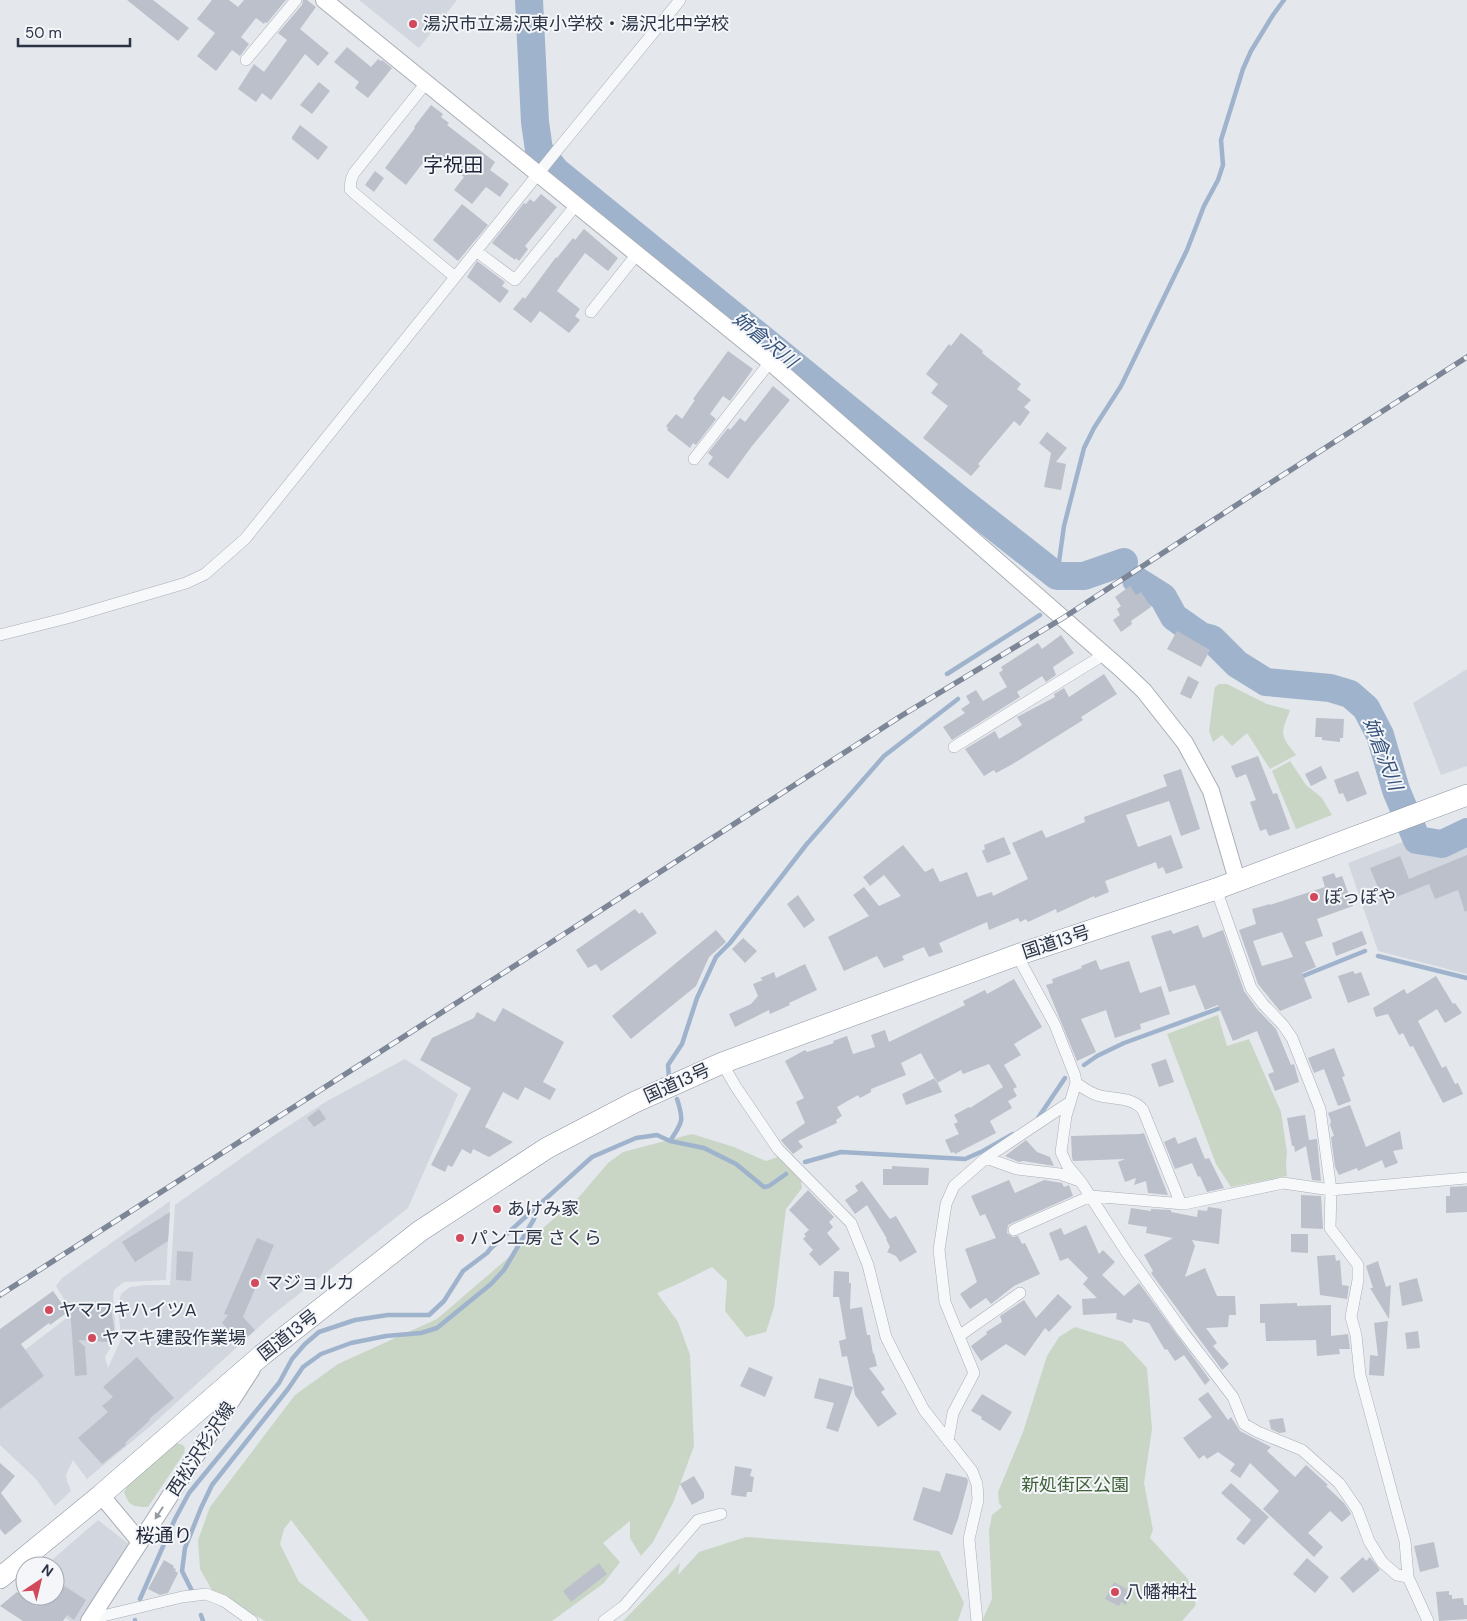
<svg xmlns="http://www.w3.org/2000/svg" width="1467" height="1621" viewBox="0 0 1467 1621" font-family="'DM Sans','Noto Sans JP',sans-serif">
<rect width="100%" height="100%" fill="#e4e7ec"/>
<path fill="#d2d6de" d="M359 0H457L419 48Z
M1467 669V766L1441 775 1413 703Z
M1405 841 1413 850 1424 855 1435 857 1467 846V974L1378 951 1348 863Z
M405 1059 458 1094 408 1208 271 1316 154 1423 87 1479 73 1460 66 1475 67 1481 71 1491 55 1506 36 1479 0 1445V1369L68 1317 67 1304 56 1286 62 1278 170 1201 166 1280 124 1282 114 1290 113 1296 116 1338 105 1357 108 1368 121 1339 118 1305 121 1294 130 1287 145 1285H170L175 1205 270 1138 327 1101Z
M98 1520 130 1545 80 1621H70L32 1596H55V1566H45Z"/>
<path fill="#c9d6c5" d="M1219 684H1227L1267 704 1290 710C1281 734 1279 734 1296 755L1270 769 1247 733 1232 746 1222 735 1213 742 1209 731 1214 692 1215 687Z
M1290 761 1306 785 1322 798 1332 815 1296 829 1272 771Z
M1218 1015 1227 1046 1249 1039 1281 1112 1287 1152 1286 1165 1287 1176 1231 1187 1216 1164 1167 1034Z
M692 1134 734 1147 766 1161 778 1157 800 1173 802 1188 786 1209 774 1307 766 1332 746 1337 725 1311 727 1281 712 1267 682 1282 657 1293 678 1322 690 1355 694 1446 673 1503 653 1542 641 1556 630 1538V1521L603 1543 620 1562 604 1583 552 1621H369L291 1520 284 1529 280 1544 299 1582 352 1621H265L213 1592 200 1569 198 1540 210 1507 295 1395 338 1364 437 1319 579 1197 608 1163 623 1152Z
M1075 1327 1123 1342 1147 1368 1152 1429 1144 1483 1153 1530 1150 1538 1188 1579 1196 1605 1182 1621H982L992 1599 989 1531 992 1515 1002 1507 999 1503 998 1492 1023 1432 1047 1356 1059 1337Z
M176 1443 183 1445 185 1448 184 1453 148 1507C133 1507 129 1506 124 1492L128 1484Z
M746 1537 939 1551 964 1603 958 1621H623L680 1563 678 1575 699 1552Z"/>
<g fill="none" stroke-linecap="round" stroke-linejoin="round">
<path stroke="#9fb4cc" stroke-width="4.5" d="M1057 576 1064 526 1084 448 1094 428 1121 386 1187 250 1204 206 1218 180 1223 165 1221 140 1243 69 1251 51 1273 15 1284 0
M947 674 1040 615
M1378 956 1467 978
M1298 978 1365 951
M1084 1065 1097 1056 1124 1043 1223 1007
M669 1077 668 1065 682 1044 697 998 716 957 730 943 806 845 884 756 958 699
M1038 1118 1065 1078
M670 1141 704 1148 736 1164 764 1187 769 1186 786 1174
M805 1162 841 1152 965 1159 983 1151 1013 1134
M192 1591 182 1571 185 1548 201 1508 212 1485 288 1389 303 1367 321 1354 351 1343 386 1336 421 1333 437 1328 491 1284 504 1270 534 1219 537 1208
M140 1599 175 1519 189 1493 279 1383 292 1359 305 1344 319 1332 355 1320 388 1315H429L444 1301 463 1271 487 1253 491 1248 592 1157 636 1138 657 1135 670 1141C683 1122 684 1120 677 1099
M201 1615 203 1621
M135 1621V1620"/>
<path stroke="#9fb4cc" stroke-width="28" d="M529 0 535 122 539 150 556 171 959 499 1057 576H1084L1124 562
M1136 580 1163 597 1174 617 1201 636 1212 639 1237 664 1266 682 1330 688 1350 694 1366 708 1380 735 1396 790 1417 840 1442 844 1467 832"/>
</g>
<path fill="#bbc0ca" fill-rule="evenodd" d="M127 0H153L189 28 178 41Z
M212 0H229L238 7 244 0H286L267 23 265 22 264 24 256 18 241 37 249 44 240 56 232 50 216 71 197 56 215 33 197 19Z
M303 0H307L316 7 300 29 329 53 318 66 305 54 271 100 262 93 256 102 238 89 254 64 264 72 287 40 278 33 302 5Z
M347 47 371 67 378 59 381 61 382 60 392 68 368 98 355 88 359 82 334 62Z
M319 82 330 91 312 114 300 105Z
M431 105 443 114 441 117 449 123 447 125 495 162 490 170 509 184 500 197 486 187 472 204 454 190 464 177 437 157 431 164 425 160 406 185 385 168 415 128 414 127Z
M300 125 328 147 318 160 292 139V137Z
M375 171 384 178 374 192 365 185Z
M541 194 557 207 525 246 528 249 519 261 516 258 515 260 492 243 524 203 526 204 530 199 534 202Z
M462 204 488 225 458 261 433 240Z
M584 229 618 258 608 271 585 253 564 281 557 291 580 309 575 316 580 320 569 333 540 311 531 323 513 309 523 297 525 299 556 257 557 258 573 238 575 240Z
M477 261 505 282 502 286 509 291 500 303 467 277Z
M961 333 983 351 982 353 1021 384 1017 389 1031 400 1024 407 1030 412 1020 426 1014 421 978 464 980 466 971 476 923 438 948 406 931 393 938 384 926 374 949 344 951 346Z
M728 351 753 369 730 401 723 396 710 414 716 419 696 445 693 443 690 448 667 430 668 428 666 426 676 414 682 419 695 400 693 399Z
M773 386 790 400 752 446 728 479 708 464 713 457 708 453 728 428 730 430 740 418 745 422Z
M1047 432 1067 448 1056 462 1066 464 1061 490 1044 487 1051 453 1039 443Z
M1130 586 1136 595 1141 592 1151 607 1131 621 1132 624 1121 632 1113 620 1120 615 1117 609 1121 606 1115 597Z
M1177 631 1210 650 1201 667 1167 649Z
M1061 635 1074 653 1053 667 1056 675 1046 682 1042 676 1017 692 1020 697 952 740 943 727 965 713 961 709 970 703 966 696 976 690 983 701 1007 687 999 673 1003 670 1001 667 1038 643 1042 649Z
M1104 674 1117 694 1081 717 1083 720 1011 765 996 773 994 770 984 776 965 749 995 731 999 739 1022 725 1017 717 1055 697 1054 694 1064 688 1069 697Z
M1188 676 1199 682 1191 699 1180 694Z
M1316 718 1344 719 1343 738H1340V742L1322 740V737H1315Z
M1258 756 1273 794 1277 793 1290 829 1269 836 1266 829 1260 831 1250 802 1256 800 1246 774 1236 778 1231 766Z
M1321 766 1327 778 1311 786 1305 774Z
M1181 769 1200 829 1181 836 1169 801 1126 815 1138 847 1171 835 1183 868 1166 874 1163 867 1158 869 1156 862 1105 881 1109 892 1095 898 1094 896 1057 913 1056 909 1028 922 1026 919 1020 922 1018 918 989 930 987 922 939 943 943 952 929 957 924 947 902 956 904 960 884 968 877 956 844 971 828 937 869 916 853 895 864 887 879 906 901 896 884 875 870 886 863 877 903 845 925 872 933 868 940 882 967 872 977 897 992 892 993 896 1028 879 1012 843 1042 830 1046 838 1085 822 1084 817 1167 786 1163 775Z
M1358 771 1367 794 1347 802 1343 793 1339 794 1334 780Z
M1004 837 1011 854 987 863 982 851 985 849 984 845Z
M1467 855V911L1465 912 1458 890 1435 899 1429 884 1384 902 1370 868 1400 856 1409 879Z
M1334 873 1336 878 1342 876 1353 906 1317 919 1323 936 1305 942 1316 967 1302 973 1312 998 1280 1011 1258 984 1239 930 1256 924 1252 909 1270 904V905L1325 887 1322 877ZM1282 932 1293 957 1262 966 1253 941Z
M798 895 815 920 804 928 787 904Z
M635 909 639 914 642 912 657 933 601 971 596 964 588 968 576 950Z
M1198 925 1203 938 1223 930 1244 991 1257 1009 1276 1029 1291 1065 1294 1064 1299 1082 1275 1091 1268 1074 1274 1072 1257 1031 1233 1041 1218 1005 1205 1010 1195 985 1169 992 1151 936 1171 930 1173 934Z
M716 930 726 942 709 957 696 986 631 1039 612 1016Z
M1362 931 1367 944 1336 956 1332 943Z
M743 938 757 951 745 963 732 949Z
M1096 960 1100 970 1129 961 1140 993 1161 986 1170 1014 1140 1024 1141 1029 1115 1038 1106 1010 1081 1019 1096 1052 1077 1061 1046 985 1053 983 1052 979 1082 968 1081 966Z
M805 964 817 990 789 1003 790 1005 770 1014 769 1010 735 1027 729 1014 751 1004 758 996 753 984 763 980 760 978 774 972 776 978Z
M1353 971 1355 974 1361 972 1370 995 1348 1003 1338 976Z
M1436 976 1453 1004 1455 1003 1462 1013 1445 1023 1437 1009 1418 1021 1442 1068 1446 1066 1455 1084 1458 1083 1463 1094 1443 1103 1413 1046 1410 1047 1403 1033 1399 1035 1388 1014 1376 1017 1373 1008 1404 989 1407 994Z
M1014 979 1042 1027 1014 1044 1021 1055 1004 1065 1017 1087 1013 1089 1017 1096 1008 1101 1012 1108 990 1121 996 1133 955 1154 954 1152 951 1153 945 1140 959 1134 954 1124 958 1122 954 1115 969 1107 970 1108 1003 1087 989 1064 963 1074 961 1070 937 1083 921 1053 901 1063 906 1075 871 1089V1092L860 1098 858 1095 837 1107 842 1116 836 1120 837 1123 798 1141 803 1147 793 1154 784 1144 781 1140 805 1123 796 1102 804 1098 785 1061 805 1050 807 1052 834 1043 833 1041 847 1036 853 1054 875 1047 871 1035 885 1030 889 1042 965 1005 963 1001 985 990 987 994Z
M503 1008 564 1042 543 1082 556 1089 550 1100 525 1087 518 1100 503 1092 485 1127 513 1142 489 1157 473 1149 471 1154 462 1149 452 1167 448 1165 445 1172 431 1165 471 1088 420 1060 432 1038 474 1018 477 1012 495 1022Z
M1334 1048 1345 1076 1342 1077 1351 1101 1338 1106 1324 1069 1314 1073 1308 1058Z
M1166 1059 1174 1082 1159 1087 1151 1064Z
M935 1078 942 1092 906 1105 902 1094Z
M1350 1105 1366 1147 1400 1131 1403 1149 1393 1151 1398 1163 1385 1168 1382 1160 1358 1171 1357 1168 1339 1175 1335 1167 1331 1137 1334 1136 1330 1125 1331 1121 1328 1113Z
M319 1109 326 1119 314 1127 307 1118Z
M1305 1115 1309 1140 1317 1139 1321 1181 1312 1180 1306 1146 1295 1152 1294 1146H1292L1287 1118Z
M1144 1133 1168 1195 1148 1193 1146 1181 1134 1185 1136 1178 1125 1182 1118 1162 1125 1159 1073 1161 1072 1157 1071 1136 1140 1134Z
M1175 1137 1178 1144 1196 1137 1205 1159 1209 1158 1224 1188 1207 1192 1200 1176 1198 1177 1192 1163 1175 1169 1164 1142Z
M1026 1140 1037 1152 1050 1157 1054 1166 1023 1161 1019 1162 1005 1156Z
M892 1166 929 1168 928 1185H883V1169H892Z
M1009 1180 1015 1193 1044 1180 1062 1183 1064 1187 1069 1185 1073 1196 1008 1225 1007 1233 1013 1237 1018 1236 1022 1244 1025 1243 1040 1274 1014 1286 991 1304 986 1298 970 1309 960 1294 977 1282 965 1249 996 1238 985 1214 980 1216 971 1196Z
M862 1181 890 1219 896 1216 917 1252 900 1262 896 1256 887 1252 890 1247 886 1239H887L867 1205 855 1214 845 1200 858 1191 855 1186Z
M1467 1186V1212L1446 1213V1196H1450V1187Z
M808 1190 834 1217 829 1222 833 1227 827 1233 840 1249 820 1266 809 1254 813 1250 803 1239 806 1236 804 1234 809 1230 789 1210Z
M1301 1195 1321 1196 1323 1229 1301 1228Z
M1208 1207 1222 1209 1219 1244 1192 1240 1195 1246 1185 1277 1205 1268 1217 1296H1235L1236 1315H1229L1228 1327 1206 1328 1217 1343 1213 1346 1229 1364 1222 1370 1151 1273 1153 1271 1144 1255 1173 1238 1146 1233 1147 1227 1128 1224 1131 1208 1151 1211V1209L1171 1210V1212L1197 1217 1198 1210 1207 1211Z
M170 1212 168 1241 135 1262 122 1242Z
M1086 1225 1099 1254 1103 1250 1115 1262 1102 1275 1124 1296 1139 1283 1210 1380 1205 1385 1184 1355 1175 1361 1167 1349 1165 1350 1149 1323 1133 1319 1132 1323H1130L1116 1319 1117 1313 1083 1315 1082 1299 1097 1298 1083 1284 1088 1278 1068 1258 1060 1261 1049 1233 1061 1228 1064 1235Z
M1291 1234H1308V1253L1291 1252Z
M257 1238 274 1245 243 1317 255 1330 241 1343 222 1323 228 1315 224 1314Z
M177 1251 193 1252 191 1281 176 1280Z
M1335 1255 1336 1261 1340 1260 1342 1285 1349 1286 1347 1299 1320 1295 1317 1256Z
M1378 1261 1386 1287 1391 1285 1389 1319 1370 1288H1373L1366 1266Z
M834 1271 849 1272V1283H851L850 1309 862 1307 867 1335H870L873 1354 874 1353 877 1366 869 1368 885 1389 881 1392 897 1414 878 1427 855 1395 847 1356 842 1357 839 1341 846 1339 839 1297H833Z
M1417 1278 1423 1301 1402 1306 1399 1283Z
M53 1291 68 1312 50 1325 49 1323 21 1344 44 1376 0 1409V1329Z
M1058 1294 1072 1307 1049 1332 1045 1328 1025 1356 1006 1344 981 1361 971 1346 987 1334 986 1332 1002 1322 1000 1316 1024 1300 1036 1318Z
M110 1302 115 1335 108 1342 78 1340 85 1347 87 1375 75 1376 70 1308Z
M1297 1303V1306L1331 1305V1336L1348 1334 1350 1349H1339L1340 1354 1317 1356 1316 1340 1266 1341 1265 1323H1260V1304Z
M1388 1321 1384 1376 1369 1375 1370 1355 1378 1356 1374 1323Z
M1418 1331 1420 1348 1407 1349 1405 1333Z
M137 1357 174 1398 149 1419 150 1420 125 1443 126 1445 102 1464 78 1438 108 1412 102 1406 113 1397 103 1387Z
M749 1367 773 1377 765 1397 740 1386Z
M819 1378 853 1387 838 1432 826 1428 834 1403 814 1398Z
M1208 1392 1228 1420 1231 1417 1240 1431 1271 1447 1267 1451 1295 1477 1306 1465 1328 1485 1326 1486 1344 1503 1350 1512 1351 1514 1342 1522 1330 1511 1308 1533 1323 1547 1314 1557 1263 1509 1279 1491 1250 1463 1240 1478 1230 1471 1235 1464 1218 1452 1207 1459 1204 1455 1199 1459 1183 1438 1212 1417 1198 1399Z
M982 1394 1012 1412 1000 1431 981 1419 982 1417 971 1411Z
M1283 1418 1286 1432 1279 1433 1271 1429 1269 1420Z
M0 1463 15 1476 1 1493 22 1521 5 1535 0 1529Z
M735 1466 752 1469 750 1476 754 1477 752 1492H747L746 1497 731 1495Z
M946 1473 967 1478 968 1482 958 1519 952 1535 913 1520 923 1487 940 1492Z
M694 1476 704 1493V1498L692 1505 680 1484Z
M1231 1483 1269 1517 1244 1545 1236 1539 1251 1520 1221 1493Z
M1434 1542 1439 1567 1420 1572 1414 1546Z
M1363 1557 1366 1561 1370 1557 1380 1570 1353 1593 1340 1578Z
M1307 1558 1329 1577 1315 1593 1293 1574Z
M164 1560 174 1566 173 1568 176 1569 175 1571 178 1573 168 1593 160 1595 148 1589Z
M599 1563 607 1574 571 1602 563 1591Z
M55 1580 86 1600 74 1620 67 1615 63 1621H23L0 1606 17 1592 37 1606 44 1596H55Z
M1114 1582 1127 1589 1126 1591 1131 1594 1126 1605 1121 1602 1119 1606 1105 1599Z
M1449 1591V1595H1452V1599L1463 1598 1464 1605H1467V1619L1439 1621 1436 1592Z"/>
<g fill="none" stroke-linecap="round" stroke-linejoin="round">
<defs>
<path id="street" d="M246 60 296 0
M426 83 354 173 351 180 350 189 355 194 455 277
M476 251 515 280 576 205
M591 312 637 254
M694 459 770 362
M0 635 67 618 186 583 205 574 245 539 554 154 680 0
M954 747 1105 654
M1216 889 1251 988 1263 1004 1283 1025 1292 1038 1320 1109 1331 1190 1330 1228 1358 1265V1280L1351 1317 1356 1335 1360 1375 1405 1541 1408 1577 1428 1621
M1017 955 1055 1025 1075 1076 1076 1083 1066 1116 1061 1152 1067 1165 1081 1182 1127 1253 1183 1332 1233 1397 1244 1424 1258 1432 1302 1450 1339 1483 1357 1509 1369 1541 1382 1562 1397 1575 1408 1577
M722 1063 736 1087 778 1149 851 1223 868 1265 886 1337 896 1357 924 1410 972 1471 977 1484 978 1500 969 1539 977 1621
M1076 1083C1082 1087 1090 1093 1097 1095 1113 1100 1132 1096 1143 1110L1181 1204
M986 1158 1070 1102
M1014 1230 1091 1196 1184 1204 1283 1183 1331 1190 1467 1178
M959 1336 1020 1293
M948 1441 953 1413 974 1373 945 1302 939 1250 946 1204 954 1186 986 1158 1017 1169 1060 1174 1080 1181
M90 1619 182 1597 206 1594 224 1601 252 1621
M604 1621 624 1606 698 1520 721 1514"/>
<path id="secondary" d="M324 0 770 362 1122 670 1144 691 1185 743 1211 791 1237 880
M101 1495 140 1542
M89 1621 252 1369"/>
<path id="highway" d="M0 1578 101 1495 262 1355 420 1231 547 1148 635 1102 722 1063 1017 955 1216 889 1467 795"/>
</defs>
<use href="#street" stroke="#a9aeb7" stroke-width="12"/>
<use href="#secondary" stroke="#a9aeb7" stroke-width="18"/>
<use href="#highway" stroke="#8b94a3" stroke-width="22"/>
<use href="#street" stroke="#f7f8fa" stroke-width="11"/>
<use href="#secondary" stroke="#fff" stroke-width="16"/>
<use href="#highway" stroke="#fff" stroke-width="21"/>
<defs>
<path id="rail" d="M0 1295 544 947 901 716 1063 618 1258 491 1467 357"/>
</defs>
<use href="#rail" stroke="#7d8696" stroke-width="5.5"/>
<use href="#rail" stroke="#f4f6f9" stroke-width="4" stroke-dasharray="11" stroke-linecap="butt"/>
</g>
<defs><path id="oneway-solid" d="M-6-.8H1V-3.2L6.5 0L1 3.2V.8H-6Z" transform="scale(1.25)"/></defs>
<use fill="#959aa2" href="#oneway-solid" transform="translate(159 1513) rotate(123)"/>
<g fill="#d1495b" stroke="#f4f6f9" stroke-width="2">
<circle cx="413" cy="24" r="5"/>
<circle cx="1314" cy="897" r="5"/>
<circle cx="497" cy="1209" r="5"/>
<circle cx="460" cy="1238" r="5"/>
<circle cx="255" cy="1283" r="5"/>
<circle cx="49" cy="1310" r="5"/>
<circle cx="92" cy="1338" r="5"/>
<circle cx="1115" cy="1592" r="5"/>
</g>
<g text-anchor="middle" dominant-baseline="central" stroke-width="4" stroke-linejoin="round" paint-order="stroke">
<g font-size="18" fill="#2b3445" stroke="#f4f6f9" text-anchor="start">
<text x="423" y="24">湯沢市立湯沢東小学校・湯沢北中学校</text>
<text x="1324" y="897">ぽっぽや</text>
<text x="507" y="1209">あけみ家</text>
<text x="470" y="1238">パン工房 さくら</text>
<text x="265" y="1283">マジョルカ</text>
<text x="59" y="1310">ヤマワキハイツA</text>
<text x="102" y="1338">ヤマキ建設作業場</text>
<text x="1125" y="1592">八幡神社</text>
</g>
<g font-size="18" fill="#2b3445" stroke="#f4f6f9">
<text transform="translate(1056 942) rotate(-18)">国道13号</text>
<text transform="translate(677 1083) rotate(-24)">国道13号</text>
<text transform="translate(288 1335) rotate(-38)">国道13号</text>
<text transform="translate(201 1449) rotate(-57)">西松沢杉沢線</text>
</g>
<g font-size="18" fill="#3f6138" stroke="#f4f6f9">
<text x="1075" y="1485">新処街区公園</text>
</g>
<g font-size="19" font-style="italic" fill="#34527a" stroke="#f4f6f9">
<text transform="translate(765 340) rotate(39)">姉倉沢川</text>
<text transform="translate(1383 754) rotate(69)">姉倉沢川</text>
</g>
<g font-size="19" fill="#1d2536" stroke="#f4f6f9">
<text x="164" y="1535">桜通り</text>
</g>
<g font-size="20" fill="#1d2536" stroke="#f4f6f9">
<text x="453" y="165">字祝田</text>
</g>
</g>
<g transform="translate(40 1581) rotate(35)"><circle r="24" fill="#f4f6f9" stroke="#a4a8b1"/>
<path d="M0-4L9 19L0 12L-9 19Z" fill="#d1495b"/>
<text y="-8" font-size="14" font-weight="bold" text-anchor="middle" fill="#2b3445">N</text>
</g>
<path d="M18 38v8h112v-8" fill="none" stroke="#2b3445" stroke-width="2.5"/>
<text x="25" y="38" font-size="15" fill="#2b3445" stroke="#f4f6f9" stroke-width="4" paint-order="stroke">50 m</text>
</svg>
